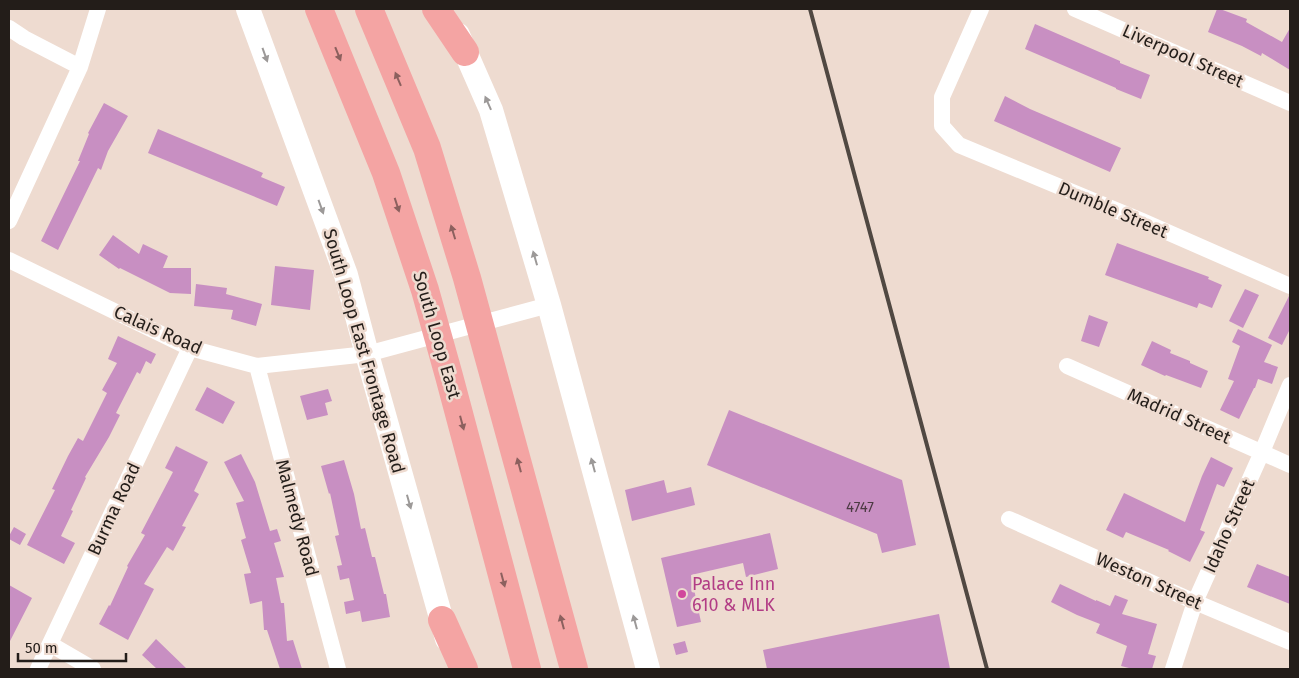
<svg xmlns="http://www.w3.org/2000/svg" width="1299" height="678" viewBox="0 0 1299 678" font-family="'Fira Sans',sans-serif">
<rect width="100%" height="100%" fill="#eedbd0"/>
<path fill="#c88fc2" d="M1217 9H1220L1247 19 1246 22 1282 42 1290 28V70L1262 53 1261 56 1242 46 1208 32Z
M1035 24 1120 61V63L1150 75 1141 99 1116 89V88L1025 49Z
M1005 96 1030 109 1121 148 1110 172 994 121Z
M104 103 128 116 108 151 101 170 98 168 58 250 41 241 80 161H78L89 134 88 133Z
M158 129 263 173 261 177 285 187 277 206 148 153Z
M113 235 139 254 143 244 168 256 163 268H191V294L170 293 120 268 119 269 99 255Z
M1117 243 1209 277 1208 279 1222 285 1212 308 1199 303 1197 308 1105 275Z
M275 266 314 270 310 310 271 305Z
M196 284 227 288 226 294 262 304 256 326 231 319 233 310 194 306Z
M1245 289 1259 295 1243 328 1229 321Z
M1289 296 1290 329 1282 345 1268 338Z
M1089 315 1108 322 1099 347 1081 341Z
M1238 329 1272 345 1264 362 1278 367 1272 384 1258 379 1255 388H1254L1239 419 1220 410 1234 381 1228 379 1240 346 1232 342Z
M118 336 156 354 151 364 146 361 140 374 137 372 116 413 120 415 109 437 85 477 86 478 71 510 73 511 61 536 75 543 64 564 27 545 55 490 52 489 68 456 78 438 83 441 107 393 102 390 117 363 108 359Z
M1152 341 1171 350 1170 353 1190 361V363L1208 371 1201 388 1166 375 1165 376 1141 365Z
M207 387 235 402 223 424 195 410Z
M328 389 332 401 325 403 328 415 307 420 300 396Z
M729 410 902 480 916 545 882 553 877 534 707 465Z
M176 446 208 462 194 491 199 494 182 526 186 527 173 551 167 547 144 584 154 589 128 640 99 624 109 605 110 606 128 567 127 566 145 535 141 533 173 472 165 468Z
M241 454 255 482 270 531 277 529 281 541 274 543 284 577 276 578 281 603H284L287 641 293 640 302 669H280L267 630H264L262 601 250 604 244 574 251 573 241 540 246 538 236 503 244 501 224 462Z
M1211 457 1233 468 1224 487 1217 484 1200 530 1205 532 1190 562 1168 551 1169 550 1126 532 1123 538 1106 530 1124 493 1185 522 1202 476Z
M344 460 354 494 361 529 365 528 372 557H375L384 594H386L390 617 362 622 360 611 346 614 344 602 354 600 349 578 340 580 337 566 342 565 335 536 339 535 330 493 329 494 321 466Z
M664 480 667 493 691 487 695 505 632 521 625 490Z
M14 527 26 534 20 545 9 539V536Z
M770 533 778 569 746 577 743 563 691 575 701 622 677 627 661 558Z
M1257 564 1290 577V604L1247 587Z
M1060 584 1096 601V600L1110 606 1115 595 1128 600 1122 614 1157 624 1148 654 1156 656 1152 669H1133L1121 666 1127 646 1096 633 1100 624 1077 615 1051 602Z
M9 585 32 598 9 643Z
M939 614 950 669H767L763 650Z
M156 639 187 669H157L142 655Z
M685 641 688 652 676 655 673 644Z"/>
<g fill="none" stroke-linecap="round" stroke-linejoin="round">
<path stroke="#fff" stroke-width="16" d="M981 9 942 97V126L959 145 1142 221 1290 286
M1075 9 1290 103
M9 28 24 38 80 67
M9 221 80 67 98 9
M9 260 190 348 257 366 367 354 549 305
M257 366 338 669
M1067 366 1290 465
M1009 519 1195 602 1290 642
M50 644 93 669
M38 669 190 348
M1173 669 1195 602 1262 452 1290 385"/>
<path stroke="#fff" stroke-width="24" d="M248 9 346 275 367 354 447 639
M458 35 491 110 549 305 648 669"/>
<path stroke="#f4a4a3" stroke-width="28" d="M319 9 386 173 425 290 449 376 527 669
M369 9 427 148 467 278 574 669
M436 9 465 52
M442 620 464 669"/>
<path stroke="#504842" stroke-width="4" d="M810 9 987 669"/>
</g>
<defs><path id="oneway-solid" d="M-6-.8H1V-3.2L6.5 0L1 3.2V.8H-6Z" transform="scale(1.25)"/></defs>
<g fill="#8c605e">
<use href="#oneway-solid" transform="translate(338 54) rotate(68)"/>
<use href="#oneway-solid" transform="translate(398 79) rotate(-113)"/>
<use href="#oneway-solid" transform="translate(397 205) rotate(72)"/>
<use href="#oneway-solid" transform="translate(453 232) rotate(-107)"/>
<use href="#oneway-solid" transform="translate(462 423) rotate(75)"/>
<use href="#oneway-solid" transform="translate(519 465) rotate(-105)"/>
<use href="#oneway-solid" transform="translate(503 580) rotate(75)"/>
<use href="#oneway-solid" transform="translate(562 622) rotate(-105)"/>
</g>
<g fill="#9c9998">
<use href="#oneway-solid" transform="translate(265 55) rotate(70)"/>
<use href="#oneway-solid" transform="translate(488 103) rotate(-114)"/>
<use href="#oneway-solid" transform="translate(321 207) rotate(70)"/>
<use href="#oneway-solid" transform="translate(535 258) rotate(-106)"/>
<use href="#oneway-solid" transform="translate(593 465) rotate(-105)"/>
<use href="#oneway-solid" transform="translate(409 502) rotate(74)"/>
<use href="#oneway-solid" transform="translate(635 622) rotate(-105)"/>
</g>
<circle fill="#d1479c" stroke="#eedbd0" stroke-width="2" cx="682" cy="594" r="5"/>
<g text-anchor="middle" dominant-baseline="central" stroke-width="5" stroke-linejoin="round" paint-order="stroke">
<g font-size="15" fill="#4c3a43">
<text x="860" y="507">4747</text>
</g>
<g font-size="18" fill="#231d19" stroke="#eedbd0">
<text transform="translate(1183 56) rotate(24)">Liverpool Street</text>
<text transform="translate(1113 210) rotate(23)">Dumble Street</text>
<text transform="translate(158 330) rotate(24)">Calais Road</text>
<text transform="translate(437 335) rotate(74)">South Loop East</text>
<text transform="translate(364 351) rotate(74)">South Loop East Frontage Road</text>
<text transform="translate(1179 416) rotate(24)">Madrid Street</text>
<text transform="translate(114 509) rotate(-65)">Burma Road</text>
<text transform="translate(297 518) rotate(75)">Malmedy Road</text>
<text transform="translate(1229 526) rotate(-66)">Idaho Street</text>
<text transform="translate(1149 581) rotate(24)">Weston Street</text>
</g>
<g font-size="18" fill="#b23c85" stroke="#eedbd0" text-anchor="start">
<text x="692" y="584">Palace Inn<tspan x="692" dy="21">610 &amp; MLK</tspan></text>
</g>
</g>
<rect width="1299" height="678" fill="none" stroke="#231d19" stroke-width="20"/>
<path d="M18 653v8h108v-8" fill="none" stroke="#231d19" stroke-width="2.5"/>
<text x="25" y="653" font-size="15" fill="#231d19" stroke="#eedbd0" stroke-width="4" paint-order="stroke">50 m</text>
</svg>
